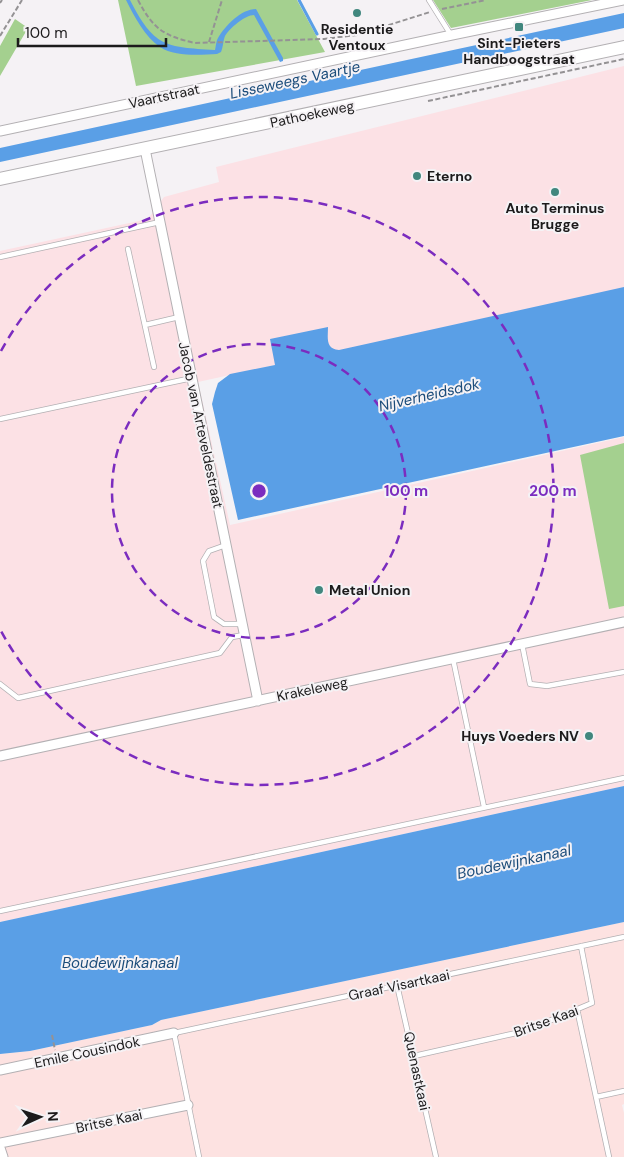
<svg xmlns="http://www.w3.org/2000/svg" width="624" height="1157" viewBox="0 0 624 1157" font-family="'DM Sans',sans-serif">
<rect width="100%" height="100%" fill="#f5f2f5"/>
<path fill="#fce1e5" d="M624 66V288L198 382 230 525 624 437V786L0 922V251L148 219 164 197 219 182 216 167Z"/>
<path fill="#fde2e1" d="M624 922V1104L622 1105 624 1113V1157H0V1054L30 1051 152 1025 161 1020Z"/>
<path fill="#a4d08f" d="M118 0H297L325 52 136 86Z
M433 0H592L451 28Z
M15 19 28 28 0 76V46Z
M624 443V606L609 609 580 455Z"/>
<path fill="#5a9fe6" d="M126 0H130C154 47 165 47 215 50 216 46 216 41 218 38 225 26 241 9 256 9L283 58V61L280 62 254 15C245 15 230 28 225 36 223 41 223 48 221 52L217 54C200 55 175 57 160 47 145 37 134 16 126 0Z
M624 13V28L0 162V148Z
M624 287V436L238 520 212 404 215 392 218 383 230 374 275 365 270 339 328 327C328 337 325 349 339 350Z
M624 786V922L161 1020 152 1025 30 1051 0 1054V922Z"/>
<g fill="none" stroke-linecap="round" stroke-linejoin="round">
<path stroke="#5a9fe6" stroke-width="3" d="M299 0 317 34"/>
<defs>
<path id="service" d="M429 0 451 35
M128 249 154 367
M0 257 160 222
M145 325 179 317
M0 419 192 378
M226 545 209 551 203 561 214 617 224 624H242
M522 644 530 684 547 686 624 672
M453 659 484 807
M0 684 18 698 220 653 232 637 244 635
M0 911 624 778
M397 985 436 1157
M577 1009 596 1097 624 1091
M414 1056 525 1031 592 1003 581 946
M596 1097 609 1157
M199 1157 174 1033 624 937"/>
<path id="minor" d="M0 131 452 35 623 0
M145 149 258 701
M0 756 624 622
M0 1070 174 1033
M0 1143 188 1105
M0 1148 3 1157"/>
<path id="secondary" d="M0 179 624 47"/>
</defs>
<use href="#service" stroke="#b3b0b3" stroke-width="6"/>
<use href="#minor" stroke="#b3b0b3" stroke-width="11"/>
<use href="#secondary" stroke="#b3b0b3" stroke-width="14"/>
<path stroke="#949294" stroke-width="2" stroke-dasharray="5 2.5" stroke-linecap="butt" d="M138 0C153 29 164 36 195 43L324 39 357 35 430 12
M0 3 2 0
M442 9 486 0
M0 36 22 0
M209 42 222 0
M428 101 624 59
M52 1035 55 1050"/>
<use href="#service" stroke="#fff" stroke-width="4.5"/>
<use href="#minor" stroke="#fff" stroke-width="9"/>
<use href="#secondary" stroke="#fff" stroke-width="12"/>
</g>
<g fill="none" stroke="#7b2cbf" stroke-width="2.5" stroke-dasharray="9 6">
<circle cx="259" cy="491" r="147"/>
<path d="M1 351A294 294 0 1 1 1 631"/>
</g>
<g fill="#41877e" stroke="#f5f2f5" stroke-width="2">
<circle cx="357" cy="13" r="5"/>
<rect x="514" y="22" width="10" height="10" rx="2.5"/>
<circle cx="417" cy="176" r="5"/>
<circle cx="555" cy="192" r="5"/>
<circle cx="319" cy="590" r="5"/>
<circle cx="589" cy="736" r="5"/>
</g>
<g text-anchor="middle" dominant-baseline="central" stroke-width="4" stroke-linejoin="round" paint-order="stroke">
<g font-size="14" font-weight="bold" fill="#1c1b1c" stroke="#f5f2f5">
<text x="357" y="29">Residentie<tspan x="357" dy="16">Ventoux</tspan></text>
<text x="519" y="43">Sint-Pieters<tspan x="519" dy="16">Handboogstraat</tspan></text>
<text x="427" y="176" text-anchor="start">Eterno</text>
<text x="555" y="208">Auto Terminus<tspan x="555" dy="16">Brugge</tspan></text>
<text x="329" y="590" text-anchor="start">Metal Union</text>
<text x="579" y="736" text-anchor="end">Huys Voeders NV</text>
</g>
<g font-size="14" fill="#1c1b1c" stroke="#f5f2f5">
<text transform="translate(164 96) rotate(-12)">Vaartstraat</text>
<text transform="translate(312 114) rotate(-12)">Pathoekeweg</text>
<text transform="translate(201 425) rotate(78)">Jacob van Arteveldestraat</text>
<text transform="translate(312 689) rotate(-12)">Krakeleweg</text>
<text transform="translate(399 985) rotate(-12)">Graaf Visartkaai</text>
<text transform="translate(546 1021) rotate(-20)">Britse Kaai</text>
<text transform="translate(87 1052) rotate(-12)">Emile Cousindok</text>
<text transform="translate(417 1071) rotate(78)">Quenastkaai</text>
<text transform="translate(109 1121) rotate(-12)">Britse Kaai</text>
</g>
<g font-size="15" font-style="italic" fill="#1b4c7a" stroke="#f5f2f5">
<text transform="translate(295 80) rotate(-12)">Lisseweegs Vaartje</text>
<text transform="translate(429 395) rotate(-13)">Nijverheidsdok</text>
<text transform="translate(514 862) rotate(-12)">Boudewijnkanaal</text>
<text x="120" y="963">Boudewijnkanaal</text>
</g>
</g>
<circle cx="259" cy="491" r="8" fill="#7b2cbf" stroke="#f5f2f5" stroke-width="2.5"/>
<g font-size="15" text-anchor="middle" font-weight="bold" fill="#7b2cbf" stroke="#f5f2f5" stroke-width="4" stroke-linejoin="round" paint-order="stroke">
<text x="406" y="496">100 m</text>
<text x="553" y="496">200 m</text>
</g>
<g transform="translate(40 1117) rotate(87)" stroke="#f5f2f5" stroke-width="4" paint-order="stroke">
<path d="M0-4L9 19L0 12L-9 19Z" fill="#1c1b1c"/>
<text y="-8" font-size="14" font-weight="bold" text-anchor="middle" fill="#1c1b1c">N</text>
</g>
<path d="M18 38v8h148v-8" fill="none" stroke="#1c1b1c" stroke-width="2.5"/>
<text x="25" y="38" font-size="15" fill="#1c1b1c" stroke="#f5f2f5" stroke-width="4" paint-order="stroke">100 m</text>
</svg>
